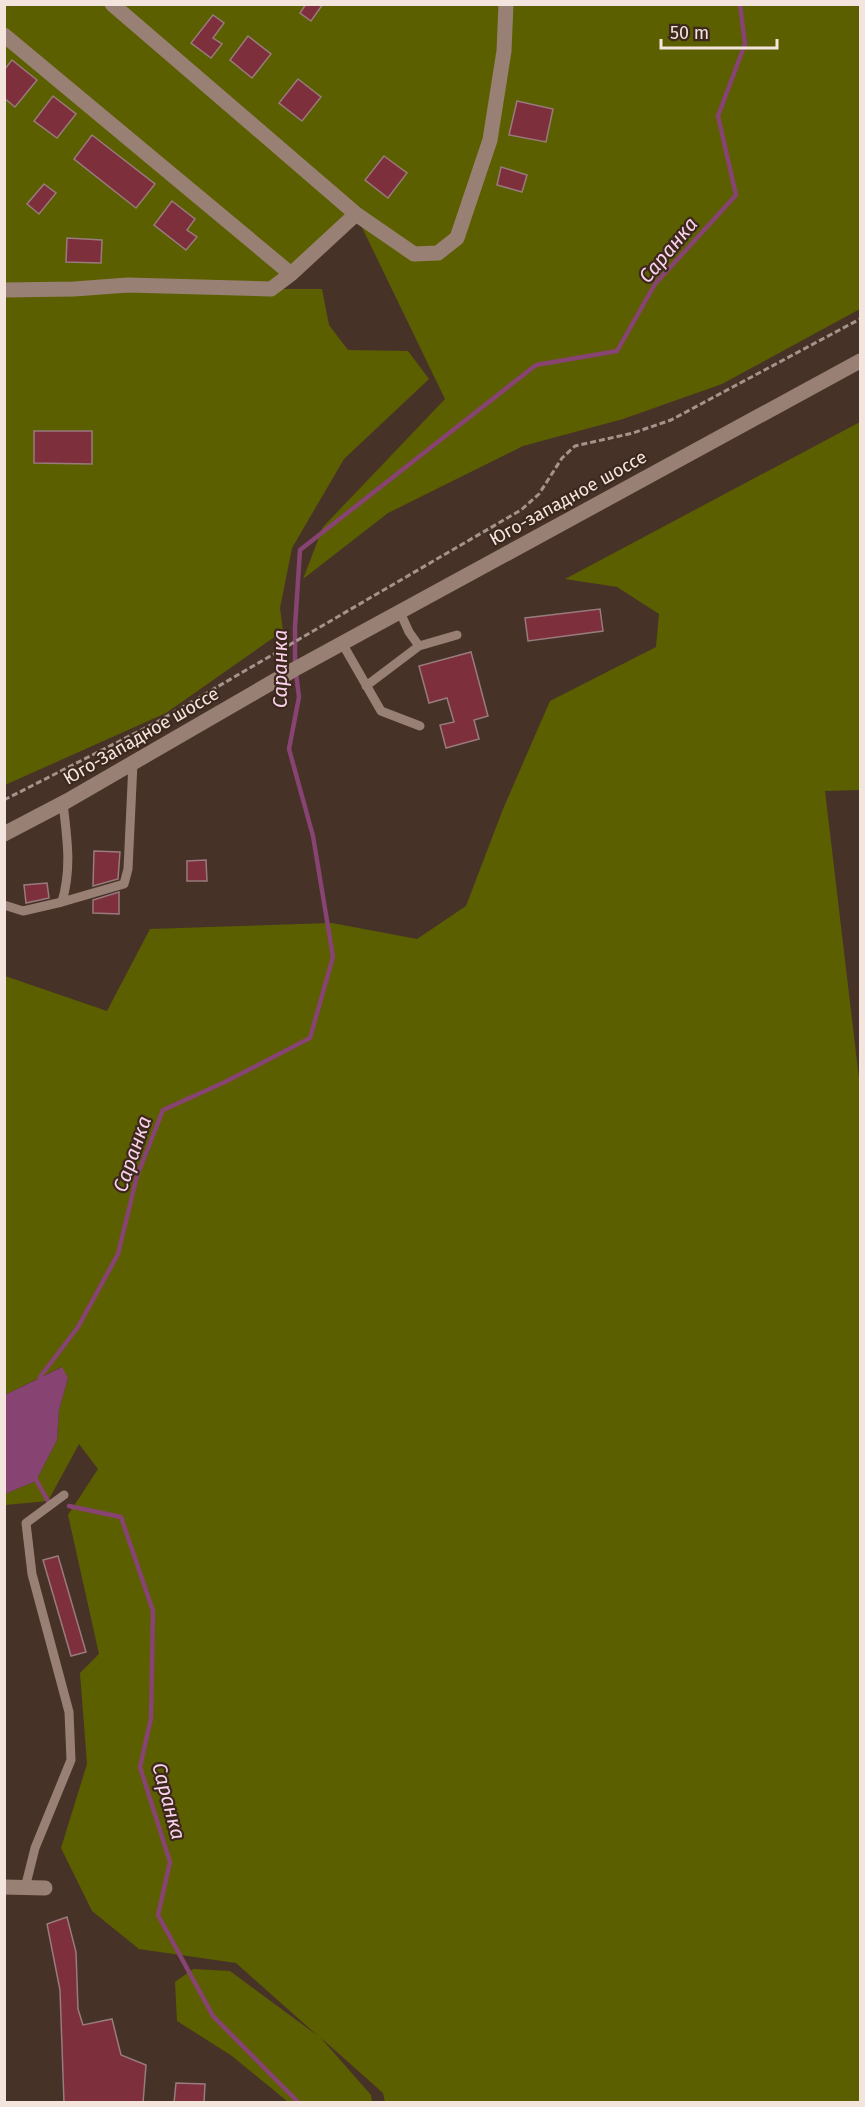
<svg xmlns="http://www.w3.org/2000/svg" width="865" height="2107" viewBox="0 0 865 2107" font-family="'Fira Sans',sans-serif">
<rect width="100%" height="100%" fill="#473228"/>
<path fill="#5c5f00" d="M5 5H860V309L722 384 623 419 523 446 388 513 303 579 323 527 445 399 356 215 272 289H322L329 325 348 350 408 351 429 379 344 459 292 548 280 608 283 631 166 713 5 785Z
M860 422V790L825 791 860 1087V2102H385L383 2093 320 2037 371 2095 372 2102H288L232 2056 177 2021 175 1982 193 1969 230 1971 318 2036 236 1963 139 1949 92 1911 61 1848 87 1764 80 1673 99 1654 68 1515 98 1469 79 1444 48 1501 5 1505V1494L36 1481 57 1440 59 1410 68 1378 61 1367 5 1395V976L107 1011 150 929 332 923 417 939 466 906 503 809 550 701 656 647 659 614 617 587 565 579Z"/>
<path fill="#874371" d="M62 1367 68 1378 59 1410 57 1440 36 1481 5 1494V1395Z"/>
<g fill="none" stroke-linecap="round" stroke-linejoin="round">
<path stroke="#874371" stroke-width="4.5" d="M295 664V627L300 550 536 365 617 351 655 284 736 195 718 116 745 44 740 4
M39 1382 40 1377 78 1327 118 1254 137 1176 163 1110 225 1082 310 1038 333 957 313 836 289 749 299 697 296 673
M34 1476 48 1501
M69 1506 121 1517 153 1611 151 1718 140 1767 170 1862 158 1915 213 2016 298 2102"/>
</g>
<path fill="#7e2f3c" stroke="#987b7d" stroke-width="1.5" d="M306 4H323L311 21 300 13Z
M213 15 224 23 213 38 222 44 211 58 191 43Z
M248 36 271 54 252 78 230 60Z
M12 60 37 80 15 107 4 98V70Z
M298 79 321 97 302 121 279 103Z
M53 96 76 114 57 138 34 121Z
M517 101 553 109 546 142 509 135Z
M92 135 155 184 136 208 74 159Z
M384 156 407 173 388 198 365 180Z
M501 167 527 175 522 192 497 185Z
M44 184 56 193 39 214 27 204Z
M172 201 195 219 187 230 197 237 186 250 154 225Z
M67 238 102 240 101 263 66 262Z
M34 431H92V464L34 463Z
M600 609 603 631 528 641 525 618Z
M471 652 488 716 474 720 479 739 446 748 440 725 454 722 447 698 429 703 419 666Z
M94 851 120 852 118 879 93 886Z
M206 860 207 881H187V861Z
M47 883 49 898 26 903 24 885Z
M119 892V914L93 913V900Z
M58 1556 86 1652 71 1656 43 1560Z
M67 1917 76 1952 78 2009 83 2025 112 2019 121 2055 146 2065 143 2103H64L60 1990 47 1924Z
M176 2083 205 2084 204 2103H174Z"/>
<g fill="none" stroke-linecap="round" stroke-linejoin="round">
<path stroke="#a5948b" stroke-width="3" stroke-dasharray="6 3" stroke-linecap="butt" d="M4 800 157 722 521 510 539 494 562 458 575 446 633 433 671 420 860 319"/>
<path stroke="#998074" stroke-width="9" d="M400 612 409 632 419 646 457 635
M342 643 381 711 420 726
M366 686 419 646
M62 902 124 884 128 869 133 763
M4 905 23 911 62 902C72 867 67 839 63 803
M25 1888 35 1848 71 1760 69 1712 32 1574 26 1523 64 1495"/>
<path stroke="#998074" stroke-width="15" d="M112 4 356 214 414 254 438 253 457 238 490 140 504 51 506 4
M4 35 291 274
M4 290 74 289 128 285 271 289 291 274 356 214
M4 1887 45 1888"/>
<path stroke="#998074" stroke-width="15" d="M4 834 67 801 295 669 860 361"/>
</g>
<g text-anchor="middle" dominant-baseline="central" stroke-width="4.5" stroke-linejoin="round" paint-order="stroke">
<g font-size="18" fill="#f3e5de" stroke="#3d281e">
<text transform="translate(568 498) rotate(-29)">Юго-западное шоссе</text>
<text transform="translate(141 736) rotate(-30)">Юго-Западное шоссе</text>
</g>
<g font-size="20" font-style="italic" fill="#fad2eb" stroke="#3d281e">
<text transform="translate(668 250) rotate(-50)">Саранка</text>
<text transform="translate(280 669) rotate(-90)">Саранка</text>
<text transform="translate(132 1154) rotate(-71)">Саранка</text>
<text transform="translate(169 1801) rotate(75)">Саранка</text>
</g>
</g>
<rect width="865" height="2107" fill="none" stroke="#f3e5de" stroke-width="12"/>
<path d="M661 39v9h116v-9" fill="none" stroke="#f3e5de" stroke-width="3"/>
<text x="670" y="39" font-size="18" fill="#f3e5de" stroke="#3d281e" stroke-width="4.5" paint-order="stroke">50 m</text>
</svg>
